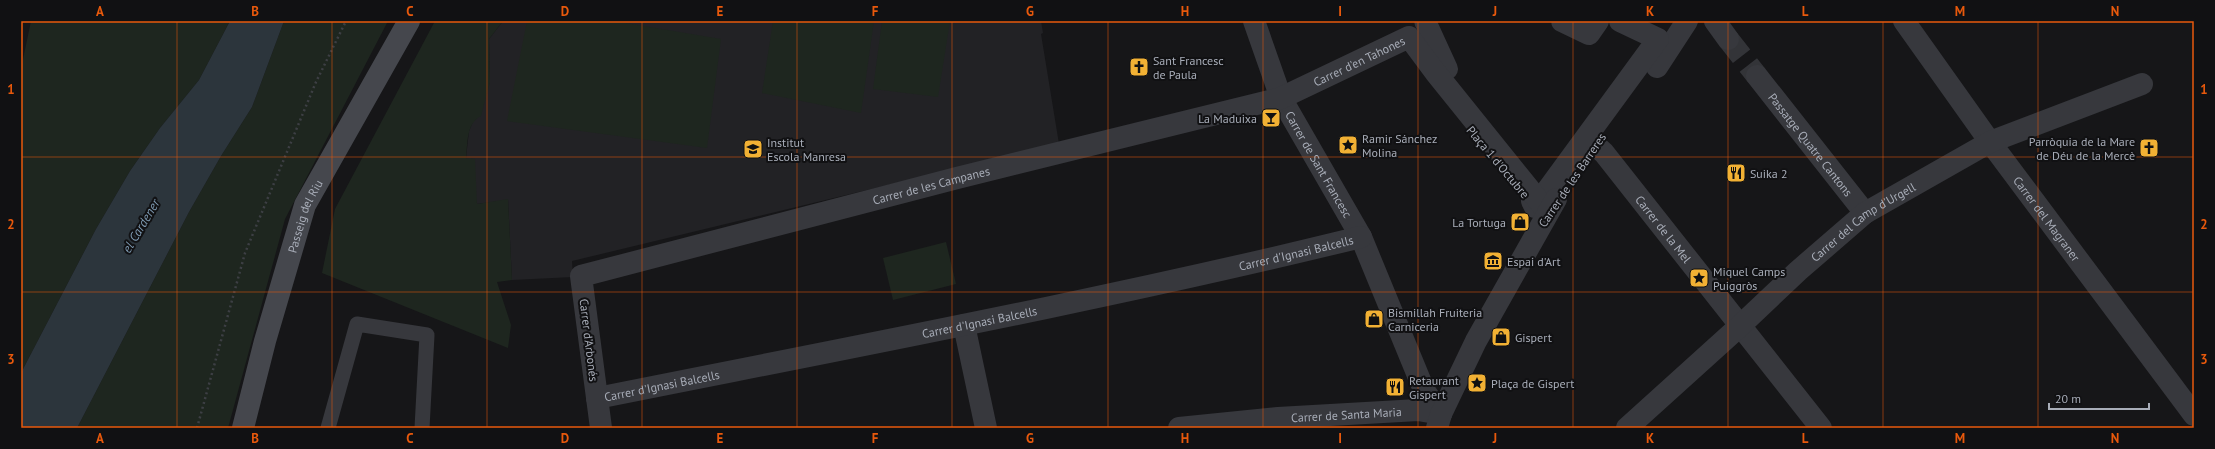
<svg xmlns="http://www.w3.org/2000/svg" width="2215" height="449" viewBox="0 0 2215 449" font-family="'PT Sans',sans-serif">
<rect width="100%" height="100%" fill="#161618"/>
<path fill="#222225" d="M503 21H1041L1043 33 1041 34 1059 144 572 261 573 277 512 280 508 200 477 204 466 158 469 131 490 82 489 39Z"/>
<path fill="#1e261f" d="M31 21H230L199 80 160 128 130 171 96 229 21 373V69Z
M284 21H388L285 219 228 428H77L189 212 221 156 252 107Z
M435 21H503L489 39 490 82 481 116C466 124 468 142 466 158L475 159 477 204 508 199 512 280 497 282 511 325 508 348 322 273 335 209Z
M527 21H614L721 39 707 148 507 121Z
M773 21H874L861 113 762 93Z
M882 21H950L938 97 873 89Z
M946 242 956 284 893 300 883 258Z"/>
<path fill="#2c353c" d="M230 21H284L252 107 221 156 189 212 77 428H21V373L96 229 130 171 160 128 199 80Z"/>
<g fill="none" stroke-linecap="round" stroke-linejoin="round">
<path stroke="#333438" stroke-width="22" stroke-dasharray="22 11" stroke-linecap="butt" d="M1728 39 1757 76"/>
<path stroke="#3d3f44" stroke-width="2.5" stroke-dasharray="2 3" stroke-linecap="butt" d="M197 428 245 253 316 82 346 21"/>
<path stroke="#37383d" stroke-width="15" d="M328 428 357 324 427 335 422 428"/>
<g stroke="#37383d" stroke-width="22">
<path id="s1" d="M1254 21 1281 98 1361 237 1424 390 1441 414"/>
<path d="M1425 21 1447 69 1438 71"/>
<path d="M1562 21 1589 34 1598 21"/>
<path d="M1715 21 1728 39"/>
<path id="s2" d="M1904 21 1990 142 2194 415"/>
<path d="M1657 67 1687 21"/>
<path id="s3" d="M1757 76 1865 213"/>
<path id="s4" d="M1594 144 1604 153 1821 428"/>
<path d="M1532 201 1535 207 1658 39 1620 21"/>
<path d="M964 325 986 428"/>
<path id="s5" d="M597 398C852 347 1108 299 1361 237"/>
<path id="s6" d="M601 428 581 276 957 178 1281 98 1409 37 1435 72 1547 211"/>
<path id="s7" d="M1179 428 1278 418 1418 410 1441 414"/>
<path d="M1437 428 1441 414 1476 341 1556 199"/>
<path id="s8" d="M1627 428 1741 325 1798 271 1865 213 1990 142 2142 84"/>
</g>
<path stroke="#45474d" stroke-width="22" id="s9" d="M243 428 265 341 305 205 409 21"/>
</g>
<path fill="none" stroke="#e8590c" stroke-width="1" stroke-opacity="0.55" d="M177 21V428M332 21V428M487 21V428M642 21V428M797 21V428M952 21V428M1108 21V428M1263 21V428M1418 21V428M1573 21V428M1728 21V428M1883 21V428M2038 21V428M21 157H2194M21 292H2194"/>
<defs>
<symbol id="church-square" viewBox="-11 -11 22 22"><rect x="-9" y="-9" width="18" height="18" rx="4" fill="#f2b134" stroke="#111113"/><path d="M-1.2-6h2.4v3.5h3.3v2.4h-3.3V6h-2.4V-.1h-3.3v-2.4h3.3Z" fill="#111"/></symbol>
<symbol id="bar-square" viewBox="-11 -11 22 22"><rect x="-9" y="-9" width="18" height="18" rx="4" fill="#f2b134" stroke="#111113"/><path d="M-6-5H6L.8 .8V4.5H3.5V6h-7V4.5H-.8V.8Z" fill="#111"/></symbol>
<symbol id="sight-square" viewBox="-11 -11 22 22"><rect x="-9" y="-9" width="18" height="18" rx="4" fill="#f2b134" stroke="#111113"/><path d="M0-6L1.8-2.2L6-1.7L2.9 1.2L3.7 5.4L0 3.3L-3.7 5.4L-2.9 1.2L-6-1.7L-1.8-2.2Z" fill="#111"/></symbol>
<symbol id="school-square" viewBox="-11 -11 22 22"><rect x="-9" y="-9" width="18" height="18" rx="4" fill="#f2b134" stroke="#111113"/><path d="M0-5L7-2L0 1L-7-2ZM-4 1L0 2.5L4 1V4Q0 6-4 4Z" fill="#111"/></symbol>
<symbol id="restaurant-square" viewBox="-11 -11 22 22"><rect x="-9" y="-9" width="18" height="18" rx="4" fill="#f2b134" stroke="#111113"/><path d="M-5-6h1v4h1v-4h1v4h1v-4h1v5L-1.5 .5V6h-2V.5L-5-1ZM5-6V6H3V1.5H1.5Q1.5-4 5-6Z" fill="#111"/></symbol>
<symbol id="shop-square" viewBox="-11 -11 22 22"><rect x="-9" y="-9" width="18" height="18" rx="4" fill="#f2b134" stroke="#111113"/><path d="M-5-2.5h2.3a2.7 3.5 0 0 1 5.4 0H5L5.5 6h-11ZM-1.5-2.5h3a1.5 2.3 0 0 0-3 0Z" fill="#111"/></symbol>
<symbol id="museum-square" viewBox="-11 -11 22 22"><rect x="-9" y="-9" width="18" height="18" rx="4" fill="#f2b134" stroke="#111113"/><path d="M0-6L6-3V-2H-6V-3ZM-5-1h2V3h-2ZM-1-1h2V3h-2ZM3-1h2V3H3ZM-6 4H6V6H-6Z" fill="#111"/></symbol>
</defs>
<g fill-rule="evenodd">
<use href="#church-square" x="1128" y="56" width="22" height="22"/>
<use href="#bar-square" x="1260" y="107" width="22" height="22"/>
<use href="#sight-square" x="1337" y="134" width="22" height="22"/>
<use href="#church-square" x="2138" y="137" width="22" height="22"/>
<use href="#school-square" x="742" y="138" width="22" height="22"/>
<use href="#restaurant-square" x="1725" y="162" width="22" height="22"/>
<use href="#shop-square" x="1509" y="211" width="22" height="22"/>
<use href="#museum-square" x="1482" y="250" width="22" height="22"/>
<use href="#sight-square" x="1688" y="267" width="22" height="22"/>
<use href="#shop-square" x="1363" y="308" width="22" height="22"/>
<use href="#shop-square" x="1490" y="326" width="22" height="22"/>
<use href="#sight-square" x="1466" y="372" width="22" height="22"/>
<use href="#restaurant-square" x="1384" y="376" width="22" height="22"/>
</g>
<g text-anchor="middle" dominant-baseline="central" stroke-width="4" stroke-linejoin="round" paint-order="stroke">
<g font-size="12" fill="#a8adb8" stroke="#111113" text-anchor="start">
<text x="1153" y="60">Sant Francesc<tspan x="1153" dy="14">de Paula</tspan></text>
<text x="1257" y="118" text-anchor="end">La Maduixa</text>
<text x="1362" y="138">Ramir Sánchez<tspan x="1362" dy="14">Molina</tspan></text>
<text x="2135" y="141" text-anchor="end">Parròquia de la Mare<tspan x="2135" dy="14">de Déu de la Mercè</tspan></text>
<text x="767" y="142">Institut<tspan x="767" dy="14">Escola Manresa</tspan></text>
<text x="1750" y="173">Suika 2</text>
<text x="1506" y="222" text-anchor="end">La Tortuga</text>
<text x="1507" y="261">Espai d'Art</text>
<text x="1713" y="271">Miquel Camps<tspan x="1713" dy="14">Puiggròs</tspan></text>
<text x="1388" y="312">Bismillah Fruiteria<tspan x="1388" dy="14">Carniceria</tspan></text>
<text x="1515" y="337">Gispert</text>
<text x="1409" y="380">Retaurant<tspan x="1409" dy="14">Gispert</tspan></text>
<text x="1491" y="383">Plaça de Gispert</text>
</g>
<g font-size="12" fill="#a8adb8" stroke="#111113">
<text stroke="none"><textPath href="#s6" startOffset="962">Carrer d'en Tahones</textPath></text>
<text stroke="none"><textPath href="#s3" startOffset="87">Passatge Quatre Cantons</textPath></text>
<text transform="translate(1498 162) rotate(50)">Plaça 1 d'Octubre</text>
<text stroke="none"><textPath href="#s1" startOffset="158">Carrer de Sant Francesc</textPath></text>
<text transform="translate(1572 180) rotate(-56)">Carrer de les Barreres</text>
<text stroke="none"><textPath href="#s6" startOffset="515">Carrer de les Campanes</textPath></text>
<text stroke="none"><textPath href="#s9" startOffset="221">Passeig del Riu</textPath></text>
<text stroke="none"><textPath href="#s2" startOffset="244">Carrer del Magraner</textPath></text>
<text stroke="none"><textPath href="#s8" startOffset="314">Carrer del Camp d'Urgell</textPath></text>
<text stroke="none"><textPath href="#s4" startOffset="110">Carrer de la Mel</textPath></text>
<text stroke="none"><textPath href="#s5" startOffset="714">Carrer d'Ignasi Balcells</textPath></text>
<text stroke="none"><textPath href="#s5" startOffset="390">Carrer d'Ignasi Balcells</textPath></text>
<text transform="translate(589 340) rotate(83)">Carrer d'Arbonés</text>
<text stroke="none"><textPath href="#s5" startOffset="66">Carrer d'Ignasi Balcells</textPath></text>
<text stroke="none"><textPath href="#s7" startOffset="168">Carrer de Santa Maria</textPath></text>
</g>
<g font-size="13" font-style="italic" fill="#7f9bb3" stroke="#111113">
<text transform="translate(141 226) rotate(-59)">el Cardener</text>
</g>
</g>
<rect width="2215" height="449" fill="none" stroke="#111113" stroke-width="44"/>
<path d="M2049 403v6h100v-6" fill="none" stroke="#a8adb8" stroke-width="2"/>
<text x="2055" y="403" font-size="12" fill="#a8adb8" stroke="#111113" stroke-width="3" paint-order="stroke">20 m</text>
<rect x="22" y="22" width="2171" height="405" fill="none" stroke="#e8590c" stroke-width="1.5"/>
<g font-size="13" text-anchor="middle" font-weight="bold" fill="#e8590c">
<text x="100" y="16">A</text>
<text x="255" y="16">B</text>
<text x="410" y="16">C</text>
<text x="565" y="16">D</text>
<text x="720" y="16">E</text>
<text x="875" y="16">F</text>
<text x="1030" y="16">G</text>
<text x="1185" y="16">H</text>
<text x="1340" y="16">I</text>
<text x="1495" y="16">J</text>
<text x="1650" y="16">K</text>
<text x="1805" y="16">L</text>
<text x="1960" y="16">M</text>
<text x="2115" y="16">N</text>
<text x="11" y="94">1</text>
<text x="2204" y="94">1</text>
<text x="11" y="229">2</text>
<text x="2204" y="229">2</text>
<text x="11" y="364">3</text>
<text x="2204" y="364">3</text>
<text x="100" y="443">A</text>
<text x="255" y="443">B</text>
<text x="410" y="443">C</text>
<text x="565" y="443">D</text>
<text x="720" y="443">E</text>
<text x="875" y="443">F</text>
<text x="1030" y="443">G</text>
<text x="1185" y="443">H</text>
<text x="1340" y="443">I</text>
<text x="1495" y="443">J</text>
<text x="1650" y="443">K</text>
<text x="1805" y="443">L</text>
<text x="1960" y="443">M</text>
<text x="2115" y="443">N</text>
</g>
</svg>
